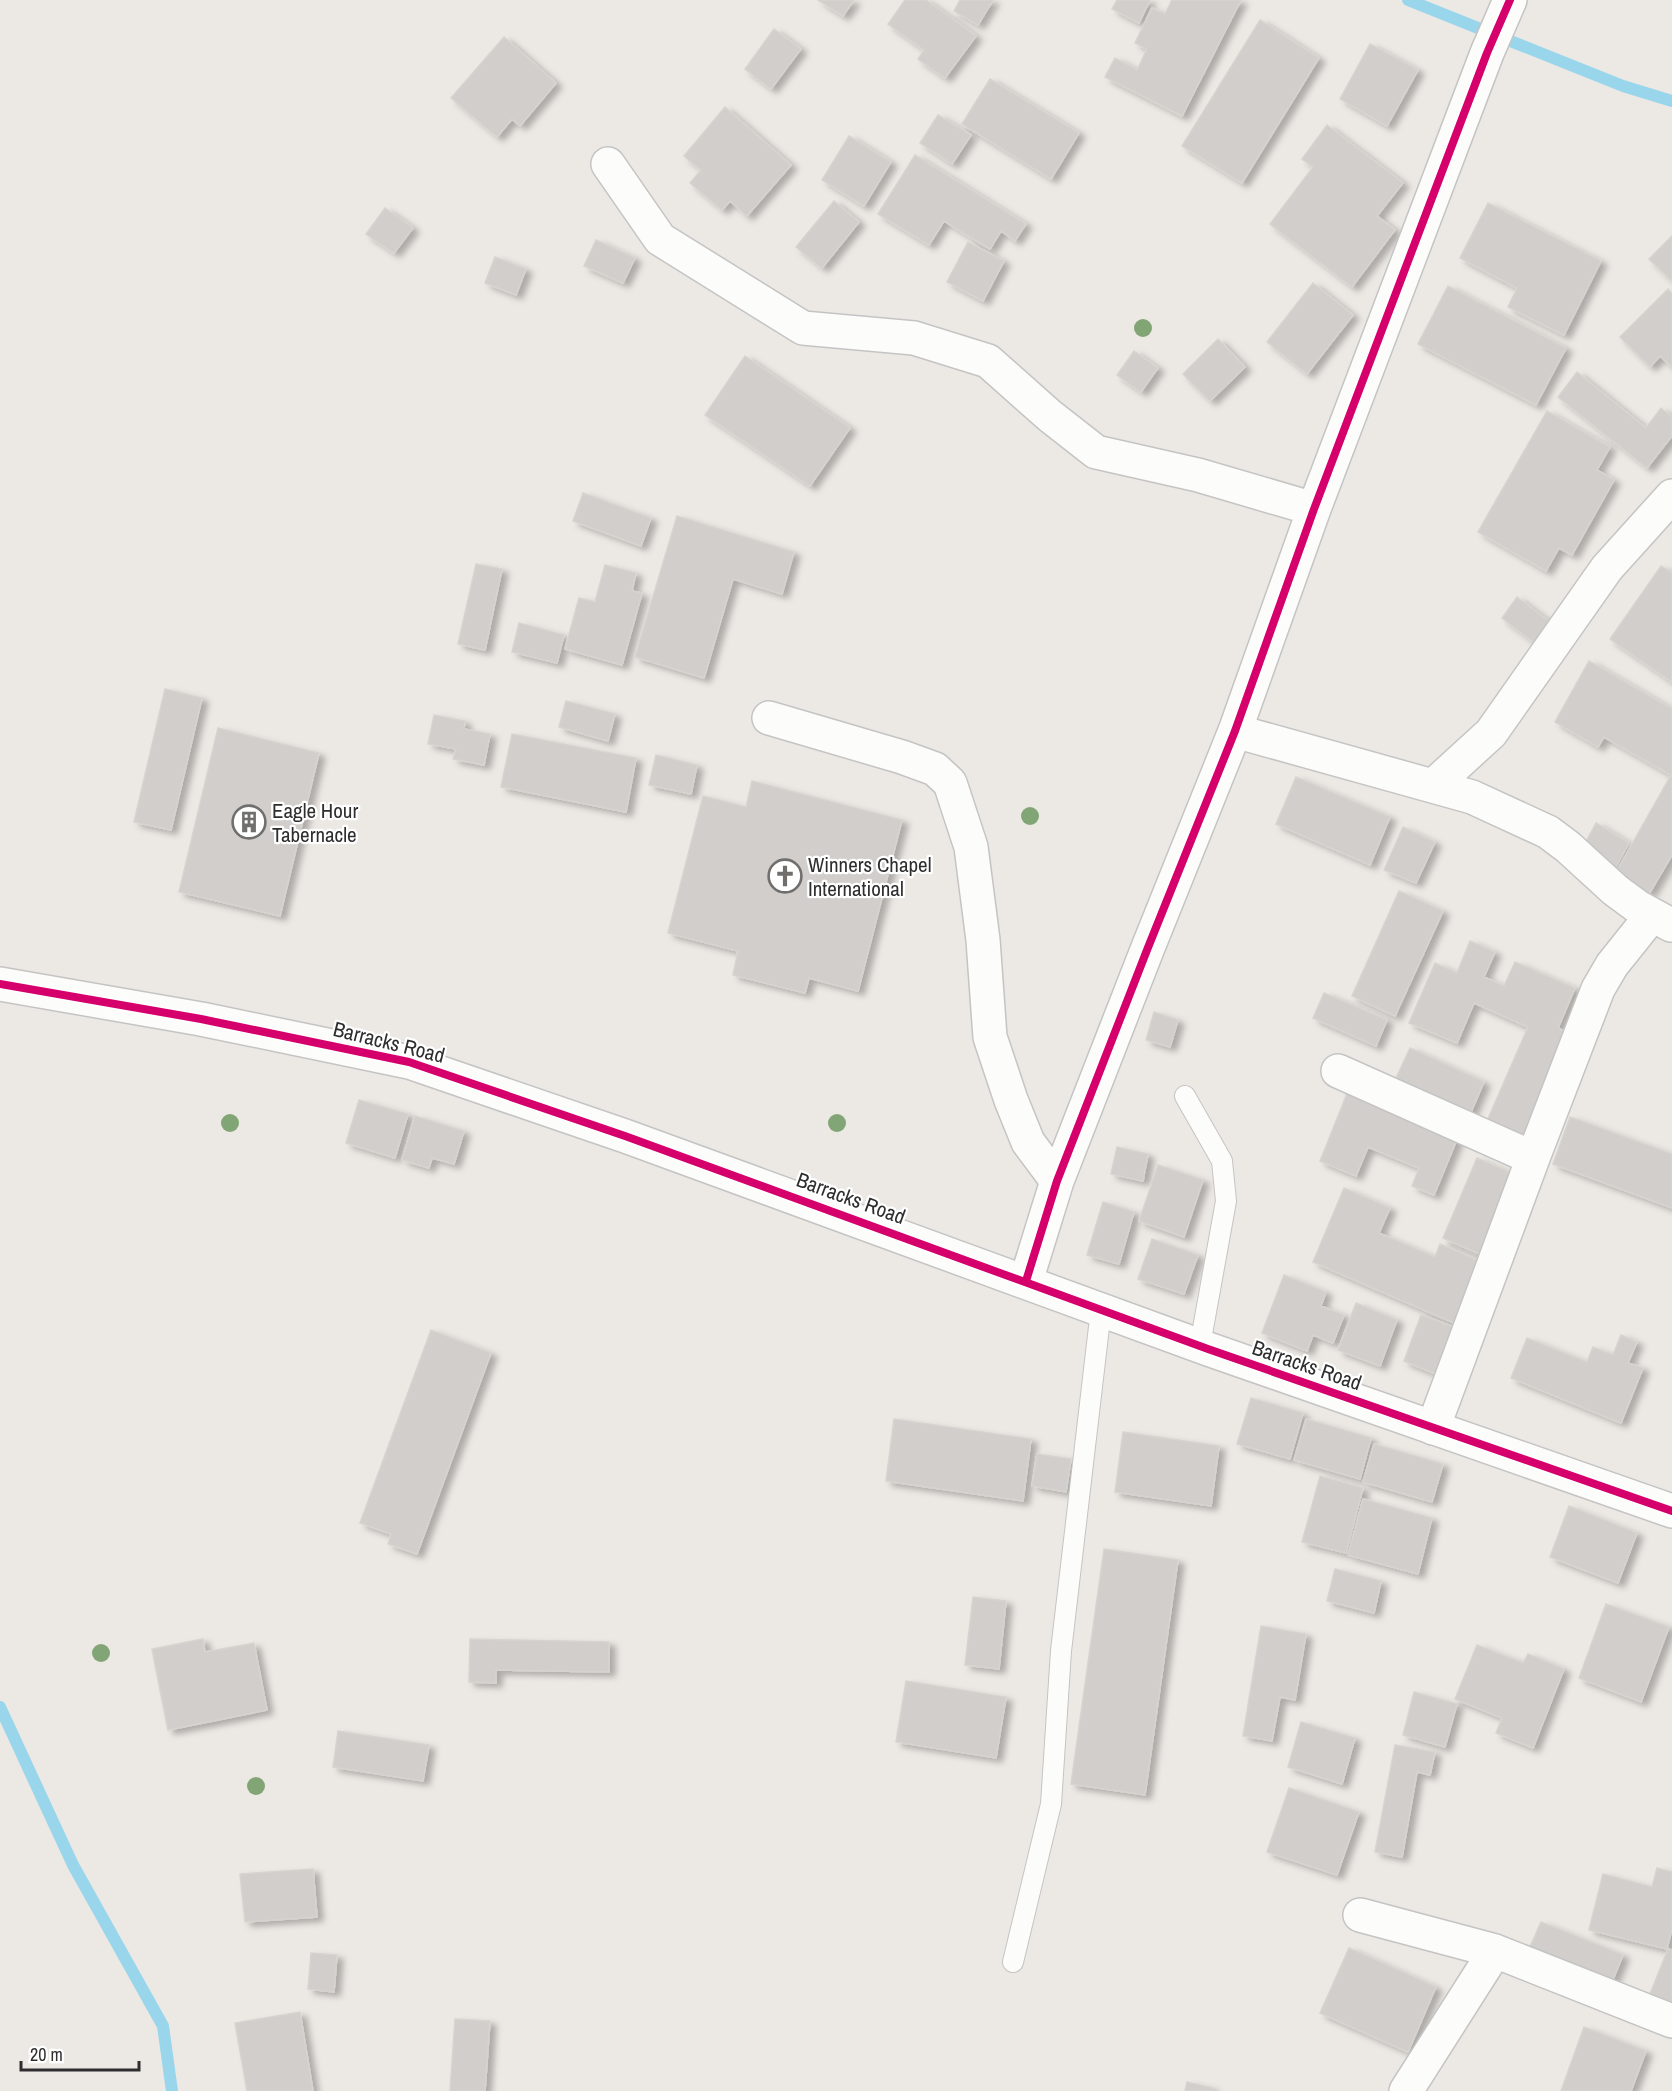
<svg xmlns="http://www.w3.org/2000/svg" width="1672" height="2091" viewBox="0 0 1672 2091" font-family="'Archivo Narrow',sans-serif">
<defs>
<filter id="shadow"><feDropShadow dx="6" dy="4" stdDeviation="3" flood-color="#0004"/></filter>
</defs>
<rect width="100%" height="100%" fill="#ece8e4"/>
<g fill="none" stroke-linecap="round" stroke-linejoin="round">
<path stroke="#99d6ec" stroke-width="12" d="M1408 0 1623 86 1672 101
M0 1707 73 1865 163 2026 172 2091"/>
</g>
<path fill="#d1cecb" stroke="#d7d4d0" stroke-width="1.5" filter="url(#shadow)" d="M818 0H854L843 16Z
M905 0H926L976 36 945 78 918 59 924 50 888 24Z
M960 0H993L978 25 954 11Z
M1117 0H1150L1139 23 1112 9Z
M1172 0H1241L1182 116 1105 77 1115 58 1137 70 1147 49 1135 43 1152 8 1165 14Z
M1260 20 1319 58 1242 183 1182 146Z
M774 29 801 49 771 89 745 69Z
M504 37 556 83 520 126 512 119 497 137 451 98Z
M1370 44 1418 70 1387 126 1340 99Z
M990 79 1079 133 1051 179 962 124Z
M725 107 791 165 747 216 730 201 722 210 690 183 701 170 684 156Z
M938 115 971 135 952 164 920 143Z
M1327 125 1403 183 1377 216 1395 230 1352 287 1270 224 1313 167 1302 159Z
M849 136 891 162 864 206 822 180Z
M915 155 1026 224 1015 241 1001 231 990 249 944 221 929 245 878 214Z
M834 201 859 222 822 268 796 247Z
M1488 203 1601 261 1564 335 1508 307 1517 288 1460 258Z
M385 208 413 228 394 253 366 234Z
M1672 236V278L1671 280 1649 259Z
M596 240 635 258 623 283 584 266Z
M968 242 1004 261 983 301 947 282Z
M495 257 526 269 516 295 485 283Z
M1313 283 1353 315 1307 374 1267 342Z
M1448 286 1566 348 1536 405 1418 344Z
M1668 289 1672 294V367L1660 356 1650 367 1620 337Z
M1218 339 1245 367 1210 401 1183 374Z
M1134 351 1158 368 1141 392 1117 375Z
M745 356 850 428 810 486 705 415Z
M1577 372 1646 428 1661 408 1672 417V436L1647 468 1558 397Z
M1547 411 1610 447 1597 470 1614 480 1572 555 1559 548 1546 571 1478 532Z
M583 493 651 518 641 546 573 521Z
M677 516 794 552 782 594 733 579 704 678 635 657Z
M476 564 502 569 485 650 458 644Z
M605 565 636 573 632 591 642 593 622 665 565 649 579 598 595 602Z
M1661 566 1672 573V682L1610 639Z
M1517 597 1556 627 1540 647 1502 618Z
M519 623 564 635 557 663 512 652Z
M1589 661 1672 709V855L1649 894 1615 874 1671 775 1604 737 1598 747 1555 722Z
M165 689 202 698 171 830 134 822Z
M566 701 615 714 608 741 559 727Z
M434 715 465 721 464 729 490 734 484 765 453 759 456 749 428 744Z
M218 728 319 753 280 916 179 892Z
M512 734 636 758 626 812 501 787Z
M656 755 697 765 691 794 649 785Z
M1296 777 1390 817 1370 865 1276 824Z
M752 781 902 820 858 991 809 978 805 993 733 975 738 951 668 933 703 796 746 807Z
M1596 823 1629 843 1613 872 1580 853Z
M1403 827 1435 842 1416 883 1384 870Z
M1399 891 1443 911 1395 1016 1352 996Z
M1470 941 1495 952 1484 977 1504 986 1515 962 1575 988 1558 1028 1573 1035 1528 1139 1487 1121 1528 1027 1474 1003 1457 1043 1409 1023 1435 963 1457 973Z
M1324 993 1387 1020 1376 1046 1313 1018Z
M1154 1012 1178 1020 1170 1047 1146 1040Z
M1410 1048 1484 1082 1468 1119 1393 1085Z
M1348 1091 1458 1137 1434 1195 1412 1186 1419 1168 1368 1147 1356 1176 1320 1161Z
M359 1100 408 1114 395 1158 346 1143Z
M415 1116 464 1131 454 1164 432 1158 429 1168 402 1160Z
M1570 1117 1672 1154V1208L1553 1164Z
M1117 1147 1148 1154 1143 1181 1111 1174Z
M1477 1158 1516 1175 1482 1255 1443 1238Z
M1158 1165 1203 1180 1184 1237 1139 1221Z
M1344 1188 1390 1208 1379 1233 1435 1257 1440 1244 1480 1261 1454 1323 1313 1262Z
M1103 1202 1134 1212 1119 1264 1087 1255Z
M1152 1239 1198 1255 1184 1294 1138 1279Z
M1284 1275 1326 1292 1321 1306 1344 1315 1333 1343 1313 1335 1307 1351 1262 1333Z
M1356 1303 1397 1320 1380 1366 1338 1350Z
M1421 1315 1454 1327 1436 1374 1404 1361Z
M431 1330 491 1353 417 1554 388 1544 391 1534 360 1523Z
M1621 1335 1637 1342 1628 1363 1643 1368 1621 1423 1511 1378 1527 1338 1587 1362 1593 1347 1613 1355Z
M1251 1398 1303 1413 1290 1459 1237 1444Z
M894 1419 1031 1439 1023 1501 886 1481Z
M1306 1419 1371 1438 1360 1479 1294 1460Z
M1123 1432 1219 1446 1211 1506 1115 1492Z
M1374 1444 1443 1464 1432 1502 1363 1482Z
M1037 1454 1071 1459 1066 1492 1032 1486Z
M1320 1476 1363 1488 1346 1553 1302 1542Z
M1363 1499 1432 1518 1418 1574 1348 1555Z
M1569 1506 1637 1533 1618 1583 1550 1557Z
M1104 1549 1178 1560 1145 1795 1071 1784Z
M1335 1569 1381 1581 1374 1613 1327 1601Z
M973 1597 1006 1601 999 1669 965 1665Z
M1606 1604 1669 1627 1641 1702 1579 1678Z
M1261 1626 1306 1634 1295 1700 1280 1697 1272 1741 1243 1736Z
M203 1639 205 1652 254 1643 267 1710 168 1730 152 1649Z
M470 1639 609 1642V1672L496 1670V1683L469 1682Z
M1477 1645 1523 1663 1528 1654 1564 1669 1533 1748 1496 1733 1502 1718 1455 1699Z
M906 1681 1006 1697 996 1758 896 1742Z
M1414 1692 1457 1704 1445 1747 1403 1735Z
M1301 1722 1355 1738 1342 1784 1288 1767Z
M338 1731 429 1745 423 1781 333 1767Z
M1395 1745 1435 1752 1430 1775 1417 1772 1402 1857 1375 1852Z
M1289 1788 1359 1812 1337 1875 1267 1852Z
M1657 1868 1672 1872V1928L1667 1949 1589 1930 1603 1874 1652 1887Z
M313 1869 317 1917 245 1922 240 1874Z
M1541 1922 1623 1955 1612 1982 1529 1949Z
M1349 1948 1436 1987 1408 2052 1320 2013Z
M1668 1949 1672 1950V2008L1648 1999Z
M311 1953 337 1955 334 1992 308 1989Z
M300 2012 313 2091H247L235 2023Z
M455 2019 490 2021 485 2091H450Z
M1584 2027 1646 2051 1631 2091H1561Z
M1187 2082 1213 2088 1212 2091H1185Z"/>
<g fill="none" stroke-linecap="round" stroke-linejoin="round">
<defs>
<path id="service" d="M1185 1096 1222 1161 1226 1201 1200 1345
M1013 1962 1051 1804 1061 1651 1101 1310"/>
<path id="minor" d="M608 164 660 239 803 328 914 338 988 361 1050 416 1096 452 1198 475 1314 509
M769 718 902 757 935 769 950 783 971 847 983 940 990 1037 1011 1100 1028 1142 1057 1181
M1235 731 1472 797 1548 832 1568 847 1615 890 1638 907 1671 925
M1433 786 1491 733 1607 568 1672 496
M1338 1071 1533 1158
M1026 1281 1057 1181 1147 950 1235 731 1314 509 1487 53 1510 0
M1433 1428 1533 1158 1598 989 1612 965 1652 915
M1360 1915 1495 1951 1672 2021
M1406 2091 1495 1951"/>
<path id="tertiary" d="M0 984 201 1019 409 1062 625 1136 1208 1349 1672 1511"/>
</defs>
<use href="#service" stroke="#c5c4c5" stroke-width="22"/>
<use href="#minor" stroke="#c5c4c5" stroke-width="36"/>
<use href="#tertiary" stroke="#c5c4c5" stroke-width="36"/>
<use href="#service" stroke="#fcfcfb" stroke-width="20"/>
<use href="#minor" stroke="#fcfcfb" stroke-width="33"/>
<use href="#tertiary" stroke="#fcfcfb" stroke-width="33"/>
<defs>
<path id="cycleway" d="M0 984 201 1019 409 1062 625 1136 1208 1349 1672 1511
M1026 1281 1057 1181 1147 950 1235 731 1314 509 1487 53 1510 0"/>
</defs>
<use href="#cycleway" stroke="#fff" stroke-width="11"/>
<use href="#cycleway" stroke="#d6006c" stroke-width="8"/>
</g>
<g fill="#82a575">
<circle cx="1143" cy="328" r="9"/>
<circle cx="1030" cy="816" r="9"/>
<circle cx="230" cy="1123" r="9"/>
<circle cx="837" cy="1123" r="9"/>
<circle cx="101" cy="1653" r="9"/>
<circle cx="256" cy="1786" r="9"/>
</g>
<defs>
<symbol id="building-ring" viewBox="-11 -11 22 22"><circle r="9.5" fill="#fff" stroke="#706f6e" stroke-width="1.5"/><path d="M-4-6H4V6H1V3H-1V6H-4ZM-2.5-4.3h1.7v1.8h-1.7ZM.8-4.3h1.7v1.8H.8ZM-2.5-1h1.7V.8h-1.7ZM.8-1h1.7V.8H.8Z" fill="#706f6e"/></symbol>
<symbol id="church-ring" viewBox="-11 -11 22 22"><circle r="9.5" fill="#fff" stroke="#706f6e" stroke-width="1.5"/><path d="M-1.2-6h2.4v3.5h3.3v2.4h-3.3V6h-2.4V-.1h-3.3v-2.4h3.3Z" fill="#706f6e"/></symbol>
</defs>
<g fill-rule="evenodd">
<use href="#building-ring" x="230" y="803" width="38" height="38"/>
<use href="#church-ring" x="766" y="857" width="38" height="38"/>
</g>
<g text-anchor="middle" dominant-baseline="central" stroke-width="4.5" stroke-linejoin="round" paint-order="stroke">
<g font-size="21" fill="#2e2e2e" stroke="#fff" text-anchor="start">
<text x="272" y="810">Eagle Hour<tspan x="272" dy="24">Tabernacle</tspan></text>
<text x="808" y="864">Winners Chapel<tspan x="808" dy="24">International</tspan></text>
</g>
<g font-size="21" fill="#2e2e2e" stroke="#fff">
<text transform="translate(389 1042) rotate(14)">Barracks Road</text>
<text transform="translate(851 1198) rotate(20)">Barracks Road</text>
<text transform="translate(1307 1365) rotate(19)">Barracks Road</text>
</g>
</g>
<path d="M21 2061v9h118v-9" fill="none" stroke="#2e2e2e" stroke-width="3"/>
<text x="30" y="2061" font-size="18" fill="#2e2e2e" stroke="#ffffff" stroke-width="4.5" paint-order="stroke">20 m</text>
</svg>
